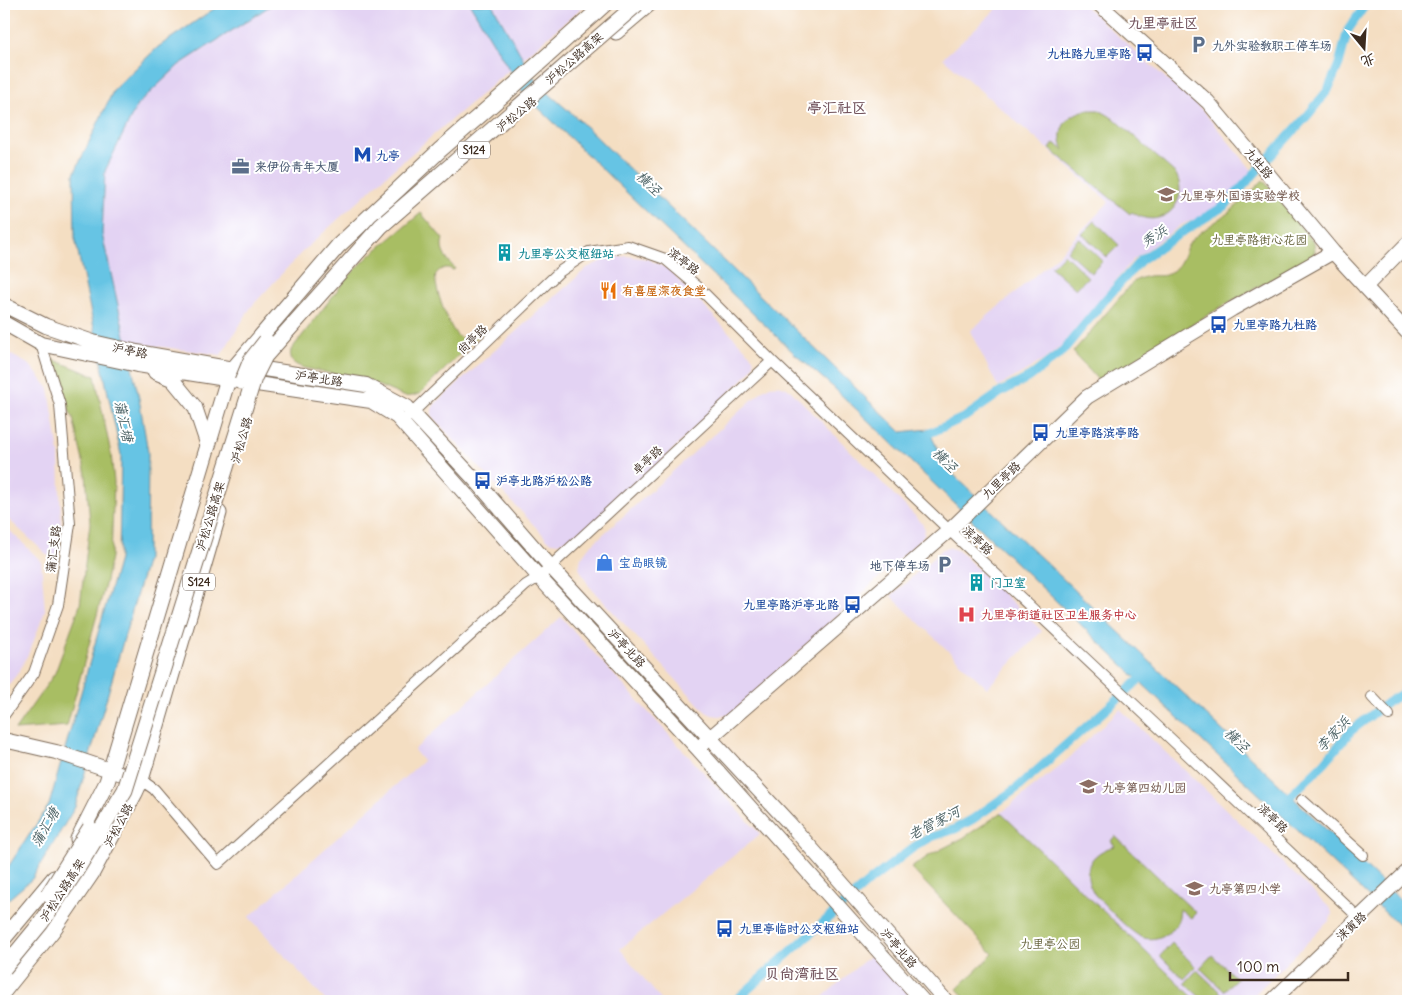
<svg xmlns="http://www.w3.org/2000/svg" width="1412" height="1005" viewBox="0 0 1412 1005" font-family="Delius,'LXGW WenKai TC',sans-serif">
<rect width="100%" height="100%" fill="#fff"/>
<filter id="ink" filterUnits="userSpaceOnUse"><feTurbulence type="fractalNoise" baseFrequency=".02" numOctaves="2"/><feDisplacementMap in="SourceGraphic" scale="10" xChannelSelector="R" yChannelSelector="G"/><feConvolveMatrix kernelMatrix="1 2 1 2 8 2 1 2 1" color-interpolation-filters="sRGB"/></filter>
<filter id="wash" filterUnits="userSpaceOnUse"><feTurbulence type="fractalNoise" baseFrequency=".0096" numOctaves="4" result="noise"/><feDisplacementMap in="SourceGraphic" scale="20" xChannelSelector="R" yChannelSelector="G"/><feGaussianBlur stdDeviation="1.12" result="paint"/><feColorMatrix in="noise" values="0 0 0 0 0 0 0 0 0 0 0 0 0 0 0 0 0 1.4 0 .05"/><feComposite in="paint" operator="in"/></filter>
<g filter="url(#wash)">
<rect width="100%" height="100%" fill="#f4dec2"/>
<path fill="#e3d3f3" d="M273 4H586L389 173 301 253 251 307 221 355 126 342 102 234 105 171 137 105 179 65Z
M1002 4H1082L1203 111 1252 170 1223 204 1205 215 1181 225 1133 260 1060 347 1044 360 998 387 970 331 1053 260 1109 202 943 58Z
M627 256 648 259 668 269 749 353 753 358 754 365 750 372 610 513 564 541 558 543 552 542 548 540 435 420 432 415V409L435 404 587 268 606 259Z
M4 351 30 365 49 389 59 453 61 529 56 563 4 515Z
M778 385 785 387 791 391 921 522 925 529 924 534 921 539 734 711 727 715 720 716 712 715 706 712 589 586 579 568 581 558 588 548 763 390 770 386Z
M4 525 41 561 45 611 31 648 19 672 4 690Z
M948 547 959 551 1042 631 987 688 891 596 943 549Z
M561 617 760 834 620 949 662 1001H326L249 917 423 761 414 750Z
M1120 709 1331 909 1332 914 1330 920 1248 1001H1197L1001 813 1067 760Z
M873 953 916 1001H818Z"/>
<path fill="#a8be63" stroke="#727440" d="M1087 110H1099L1115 119 1176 174C1191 204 1160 232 1132 212L1130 214 1050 149 1054 143 1064 150C1055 131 1066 114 1087 110Z
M1263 180 1314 243 1315 251 1312 257 1221 307 1099 381 1073 352 1132 283C1137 279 1143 277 1149 276 1156 275 1162 277 1168 274 1186 264 1182 248 1195 237 1206 227 1220 220 1232 210 1243 201 1253 190 1263 180Z
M421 213 443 239C439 252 447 259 455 269L453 270C449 268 446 267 442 269 440 270 438 271 436 274 432 283 451 336 461 338 467 339 475 335 480 334L421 393C414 396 410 397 403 396L368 381 304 368C298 366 294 364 290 359L291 350 346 279 368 257Z
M1095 221 1119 245 1107 257 1082 234Z
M1079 238 1103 261 1091 273 1067 251Z
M1064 254 1088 277 1076 289 1051 267Z
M44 356 95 376 111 454 114 482 111 557 105 585 67 726 15 730 55 673 80 605 90 523 86 474 73 418Z
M1001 813 1197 1001H968L957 989 993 954 911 868 930 855 963 838Z
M1115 836 1196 913 1191 918 1180 909C1179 920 1177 929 1166 934 1159 938 1152 940 1144 938 1130 934 1106 905 1095 895 1080 871 1089 853 1115 846L1111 841Z
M1172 943 1196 967 1184 979 1160 956Z
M1212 955 1237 979 1224 991 1200 968Z
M1197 970 1222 994 1214 1001H1204L1185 983Z"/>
<path fill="#66c4e4" stroke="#507781" d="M221 4H273L179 65 137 105 105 171 102 234 139 398 148 452 147 559 75 807 32 879 4 903V871L8 867 49 805 119 559 121 455 75 238 74 174 114 89 158 47Z
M470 4H492L537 83 579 120 901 432 928 429 945 464 955 476 1408 907V934L1201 740 833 387 796 355 524 94Z"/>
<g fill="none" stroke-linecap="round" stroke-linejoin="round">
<path stroke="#66c4e4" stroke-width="9" d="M919 438 967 416 1001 392 1030 377 1061 353 1104 301 1141 260 1179 234 1226 205 1308 115 1328 90 1339 64 1348 30 1366 4
M1283 803 1325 762 1351 731 1388 702 1408 690
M735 1001 871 880 914 847 931 837 955 829 973 819 1017 788 1147 673"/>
</g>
</g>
<g filter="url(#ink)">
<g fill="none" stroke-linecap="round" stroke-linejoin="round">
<defs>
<path id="street" d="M408 417 559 272 589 252 628 246 665 259 697 286 772 361 949 530 1189 756 1359 918
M1372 697 1389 715
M4 715 34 673 58 605 70 524 60 405 41 344
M141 780 154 789 218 864 526 585 539 577 772 361
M1302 800 1363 855"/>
<path id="secondary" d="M1099 4 1208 102 1333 252 1408 333
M1365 287 1408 243
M4 305 46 326 93 342 137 352 233 369H264L366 385 407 407 478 483 550 566 789 823 946 1001
M4 323 41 344 138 365 257 384 371 401 397 417 539 577 698 749 923 1001
M155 372 172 379 195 407 208 446
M4 740 56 752 140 780
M704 743 953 527 1087 397 1232 309 1333 252
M1272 1001 1408 871"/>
<path id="primary" d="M616 32 649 4
M78 839 107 782 228 379 233 369 338 246 440 150 509 90 605 4
M4 938 54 878
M4 991 53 930 92 873 135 793 141 780 219 513"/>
</defs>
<use href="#street" stroke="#7c6957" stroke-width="12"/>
<use href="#secondary" stroke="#7c6957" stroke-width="16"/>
<use href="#primary" stroke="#7c6957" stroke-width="17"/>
<use href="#street" stroke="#fff" stroke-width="10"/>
<use href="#secondary" stroke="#fff" stroke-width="14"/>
<use href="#primary" stroke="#fff" stroke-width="15"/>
<defs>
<path id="primary-bridge" d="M242 382 251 360 266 341
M48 895 90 828
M4 968 41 923 74 874 125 790 254 378 265 356 381 226 637 4"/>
</defs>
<use href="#primary-bridge" stroke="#7c6957" stroke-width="17" stroke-linecap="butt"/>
<use href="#primary-bridge" stroke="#fff" stroke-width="15"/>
</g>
</g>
<defs>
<symbol id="parking-bare" viewBox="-9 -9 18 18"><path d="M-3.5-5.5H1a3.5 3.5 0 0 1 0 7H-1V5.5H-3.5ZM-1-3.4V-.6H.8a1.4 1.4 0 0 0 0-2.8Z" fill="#5c6f8a" stroke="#fff" stroke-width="2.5" paint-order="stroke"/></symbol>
<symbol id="bus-bare" viewBox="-9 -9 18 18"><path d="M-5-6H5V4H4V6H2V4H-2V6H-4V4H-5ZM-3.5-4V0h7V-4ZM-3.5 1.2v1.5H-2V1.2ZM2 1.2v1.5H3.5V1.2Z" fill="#1a4fb4" stroke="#fff" stroke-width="2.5" paint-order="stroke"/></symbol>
<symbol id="metro-bare" viewBox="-9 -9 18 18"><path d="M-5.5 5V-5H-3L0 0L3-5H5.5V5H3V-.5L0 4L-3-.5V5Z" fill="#1a4fb4" stroke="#fff" stroke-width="2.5" paint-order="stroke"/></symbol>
<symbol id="office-bare" viewBox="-9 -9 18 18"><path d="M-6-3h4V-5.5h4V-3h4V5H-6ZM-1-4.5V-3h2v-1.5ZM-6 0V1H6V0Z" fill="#5c6f8a" stroke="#fff" stroke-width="2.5" paint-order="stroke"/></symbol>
<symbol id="school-bare" viewBox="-9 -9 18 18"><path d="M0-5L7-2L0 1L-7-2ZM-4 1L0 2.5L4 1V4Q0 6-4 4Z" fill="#8d6e63" stroke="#fff" stroke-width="2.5" paint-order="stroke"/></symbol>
<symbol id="building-bare" viewBox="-9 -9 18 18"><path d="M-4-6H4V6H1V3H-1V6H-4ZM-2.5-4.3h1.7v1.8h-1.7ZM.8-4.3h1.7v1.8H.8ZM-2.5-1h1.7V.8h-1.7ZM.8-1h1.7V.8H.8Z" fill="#0f9aa8" stroke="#fff" stroke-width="2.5" paint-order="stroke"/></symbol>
<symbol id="restaurant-bare" viewBox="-9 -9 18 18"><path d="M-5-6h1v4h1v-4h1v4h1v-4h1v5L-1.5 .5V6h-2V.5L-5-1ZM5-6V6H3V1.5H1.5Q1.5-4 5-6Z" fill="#e8710a" stroke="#fff" stroke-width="2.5" paint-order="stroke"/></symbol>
<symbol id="shop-bare" viewBox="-9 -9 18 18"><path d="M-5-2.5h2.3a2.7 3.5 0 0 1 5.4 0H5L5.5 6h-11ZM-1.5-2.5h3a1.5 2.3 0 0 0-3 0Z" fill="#3f7fe0" stroke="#fff" stroke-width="2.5" paint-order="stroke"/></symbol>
<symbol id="hospital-bare" viewBox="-9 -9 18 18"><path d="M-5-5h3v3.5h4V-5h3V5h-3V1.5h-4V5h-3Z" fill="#e0444e" stroke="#fff" stroke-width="2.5" paint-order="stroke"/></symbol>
</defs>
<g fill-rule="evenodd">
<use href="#parking-bare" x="1186" y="32" width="25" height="25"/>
<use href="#bus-bare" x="1132" y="40" width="25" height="25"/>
<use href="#metro-bare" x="350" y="142" width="25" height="25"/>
<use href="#office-bare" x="228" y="154" width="25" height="25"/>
<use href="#school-bare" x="1154" y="182" width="25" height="25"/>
<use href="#building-bare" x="492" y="240" width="25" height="25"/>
<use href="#restaurant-bare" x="596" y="278" width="25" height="25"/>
<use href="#bus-bare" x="1206" y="312" width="25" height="25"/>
<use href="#bus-bare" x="1028" y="420" width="25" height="25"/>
<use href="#bus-bare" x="470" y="468" width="25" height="25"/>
<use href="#shop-bare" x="592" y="550" width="25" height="25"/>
<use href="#parking-bare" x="932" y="552" width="25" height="25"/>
<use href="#building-bare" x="964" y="570" width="25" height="25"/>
<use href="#bus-bare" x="840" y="592" width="25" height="25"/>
<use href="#hospital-bare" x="954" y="602" width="25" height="25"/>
<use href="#school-bare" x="1076" y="774" width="25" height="25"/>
<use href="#school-bare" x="1182" y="876" width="25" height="25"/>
<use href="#bus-bare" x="712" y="916" width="25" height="25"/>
</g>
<g text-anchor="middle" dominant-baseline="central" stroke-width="4" stroke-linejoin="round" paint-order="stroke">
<g fill="#fff" stroke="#766a62" stroke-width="1">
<rect x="458" y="141.5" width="32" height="17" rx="4"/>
<rect x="183" y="573.5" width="32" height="17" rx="4"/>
</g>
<g font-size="11" font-weight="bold" fill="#3b2a1e">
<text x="474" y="150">S124</text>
<text x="199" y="582">S124</text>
</g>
<g font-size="12" font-weight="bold" fill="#4e5e75" stroke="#fff" text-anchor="start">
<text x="1212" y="45">九外实验教职工停车场</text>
<text x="255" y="166">来伊份青年大厦</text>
<text x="930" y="565" text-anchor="end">地下停车场</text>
</g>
<g font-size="12" font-weight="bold" fill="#164399" stroke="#fff" text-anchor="start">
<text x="1131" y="53" text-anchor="end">九杜路九里亭路</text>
<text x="376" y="155">九亭</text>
<text x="1233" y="324">九里亭路九杜路</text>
<text x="1055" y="432">九里亭路滨亭路</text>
<text x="496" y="480">沪亭北路沪松公路</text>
<text x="839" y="604" text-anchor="end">九里亭路沪亭北路</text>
<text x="739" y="928">九里亭临时公交枢纽站</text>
</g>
<g font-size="12" fill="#3b2a1e" stroke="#fff">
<text transform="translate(574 58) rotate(-41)">沪松公路高架</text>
<text transform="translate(516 114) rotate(-39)">沪松公路</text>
<text transform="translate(1259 163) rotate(50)">九杜路</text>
<text transform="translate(684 261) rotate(37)">滨亭路</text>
<text transform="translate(472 339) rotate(-44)">尚亭路</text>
<text transform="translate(130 350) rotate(12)">沪亭路</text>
<text transform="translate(319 378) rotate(9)">沪亭北路</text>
<text transform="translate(241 440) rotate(-74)">沪松公路</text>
<text transform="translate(647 460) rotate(-43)">卓亭路</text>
<text transform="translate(1001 480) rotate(-44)">九里亭路</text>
<text transform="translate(210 516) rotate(-73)">沪松公路高架</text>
<text transform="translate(978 540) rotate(43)">滨亭路</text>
<text transform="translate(53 549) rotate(-83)">蒲汇支路</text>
<text transform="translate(627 648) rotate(47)">沪亭北路</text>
<text transform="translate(1273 818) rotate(44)">滨亭路</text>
<text transform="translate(118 825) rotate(-62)">沪松公路</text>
<text transform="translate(62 890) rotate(-57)">沪松公路高架</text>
<text transform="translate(1351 926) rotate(-43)">涞寅路</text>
<text transform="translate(899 948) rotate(49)">沪亭北路</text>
</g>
<g font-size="12" font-weight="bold" fill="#785e54" stroke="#fff" text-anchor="start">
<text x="1180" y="195">九里亭外国语实验学校</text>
<text x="1102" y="787">九亭第四幼儿园</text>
<text x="1209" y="888">九亭第四小学</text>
</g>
<g font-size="12" fill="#615e36" stroke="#fff">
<text x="1259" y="239">九里亭路街心花园</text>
<text x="1050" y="943">九里亭公园</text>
</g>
<g font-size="12" font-weight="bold" fill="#0d838f" stroke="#fff" text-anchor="start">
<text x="518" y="253">九里亭公交枢纽站</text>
<text x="990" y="582">门卫室</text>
</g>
<g font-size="12" font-weight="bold" fill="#c56008" stroke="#fff" text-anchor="start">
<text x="622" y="290">有喜屋深夜食堂</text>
</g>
<g font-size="12" font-weight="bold" fill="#366cbe" stroke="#fff" text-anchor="start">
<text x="619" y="562">宝岛眼镜</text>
</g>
<g font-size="12" font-weight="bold" fill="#be3a42" stroke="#fff" text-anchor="start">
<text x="981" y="614">九里亭街道社区卫生服务中心</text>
</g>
<g font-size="14" font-weight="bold" fill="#74565f" stroke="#fff">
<text x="1163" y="23">九里亭社区</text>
</g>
<g font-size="14" font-style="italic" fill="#4a6063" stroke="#fff">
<text transform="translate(649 183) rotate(43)">横泾</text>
<text transform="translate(1154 236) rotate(-33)">秀浜</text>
<text transform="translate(124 421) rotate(78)">蒲汇塘</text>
<text transform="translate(945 460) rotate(44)">横泾</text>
<text transform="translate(1333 734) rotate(-47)">李家浜</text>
<text transform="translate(1237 740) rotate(44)">横泾</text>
<text transform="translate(934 823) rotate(-27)">老管家河</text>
<text transform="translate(45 827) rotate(-60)">蒲汇塘</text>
</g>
<g font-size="15" font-weight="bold" fill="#74565f" stroke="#fff">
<text x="837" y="107">亭汇社区</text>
<text x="802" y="973">贝尚湾社区</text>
</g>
</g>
<rect width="1412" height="1005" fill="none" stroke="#fff" stroke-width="20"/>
<g transform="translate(1364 48) rotate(162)" stroke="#ffffff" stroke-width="4" paint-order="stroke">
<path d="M0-4L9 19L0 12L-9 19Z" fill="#3b2a1e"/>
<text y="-8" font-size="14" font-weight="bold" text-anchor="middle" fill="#3b2a1e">北</text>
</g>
<path d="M1230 972v8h118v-8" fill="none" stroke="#3b2a1e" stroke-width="2.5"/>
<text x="1237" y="972" font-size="15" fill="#3b2a1e" stroke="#ffffff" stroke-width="4" paint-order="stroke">100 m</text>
</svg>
